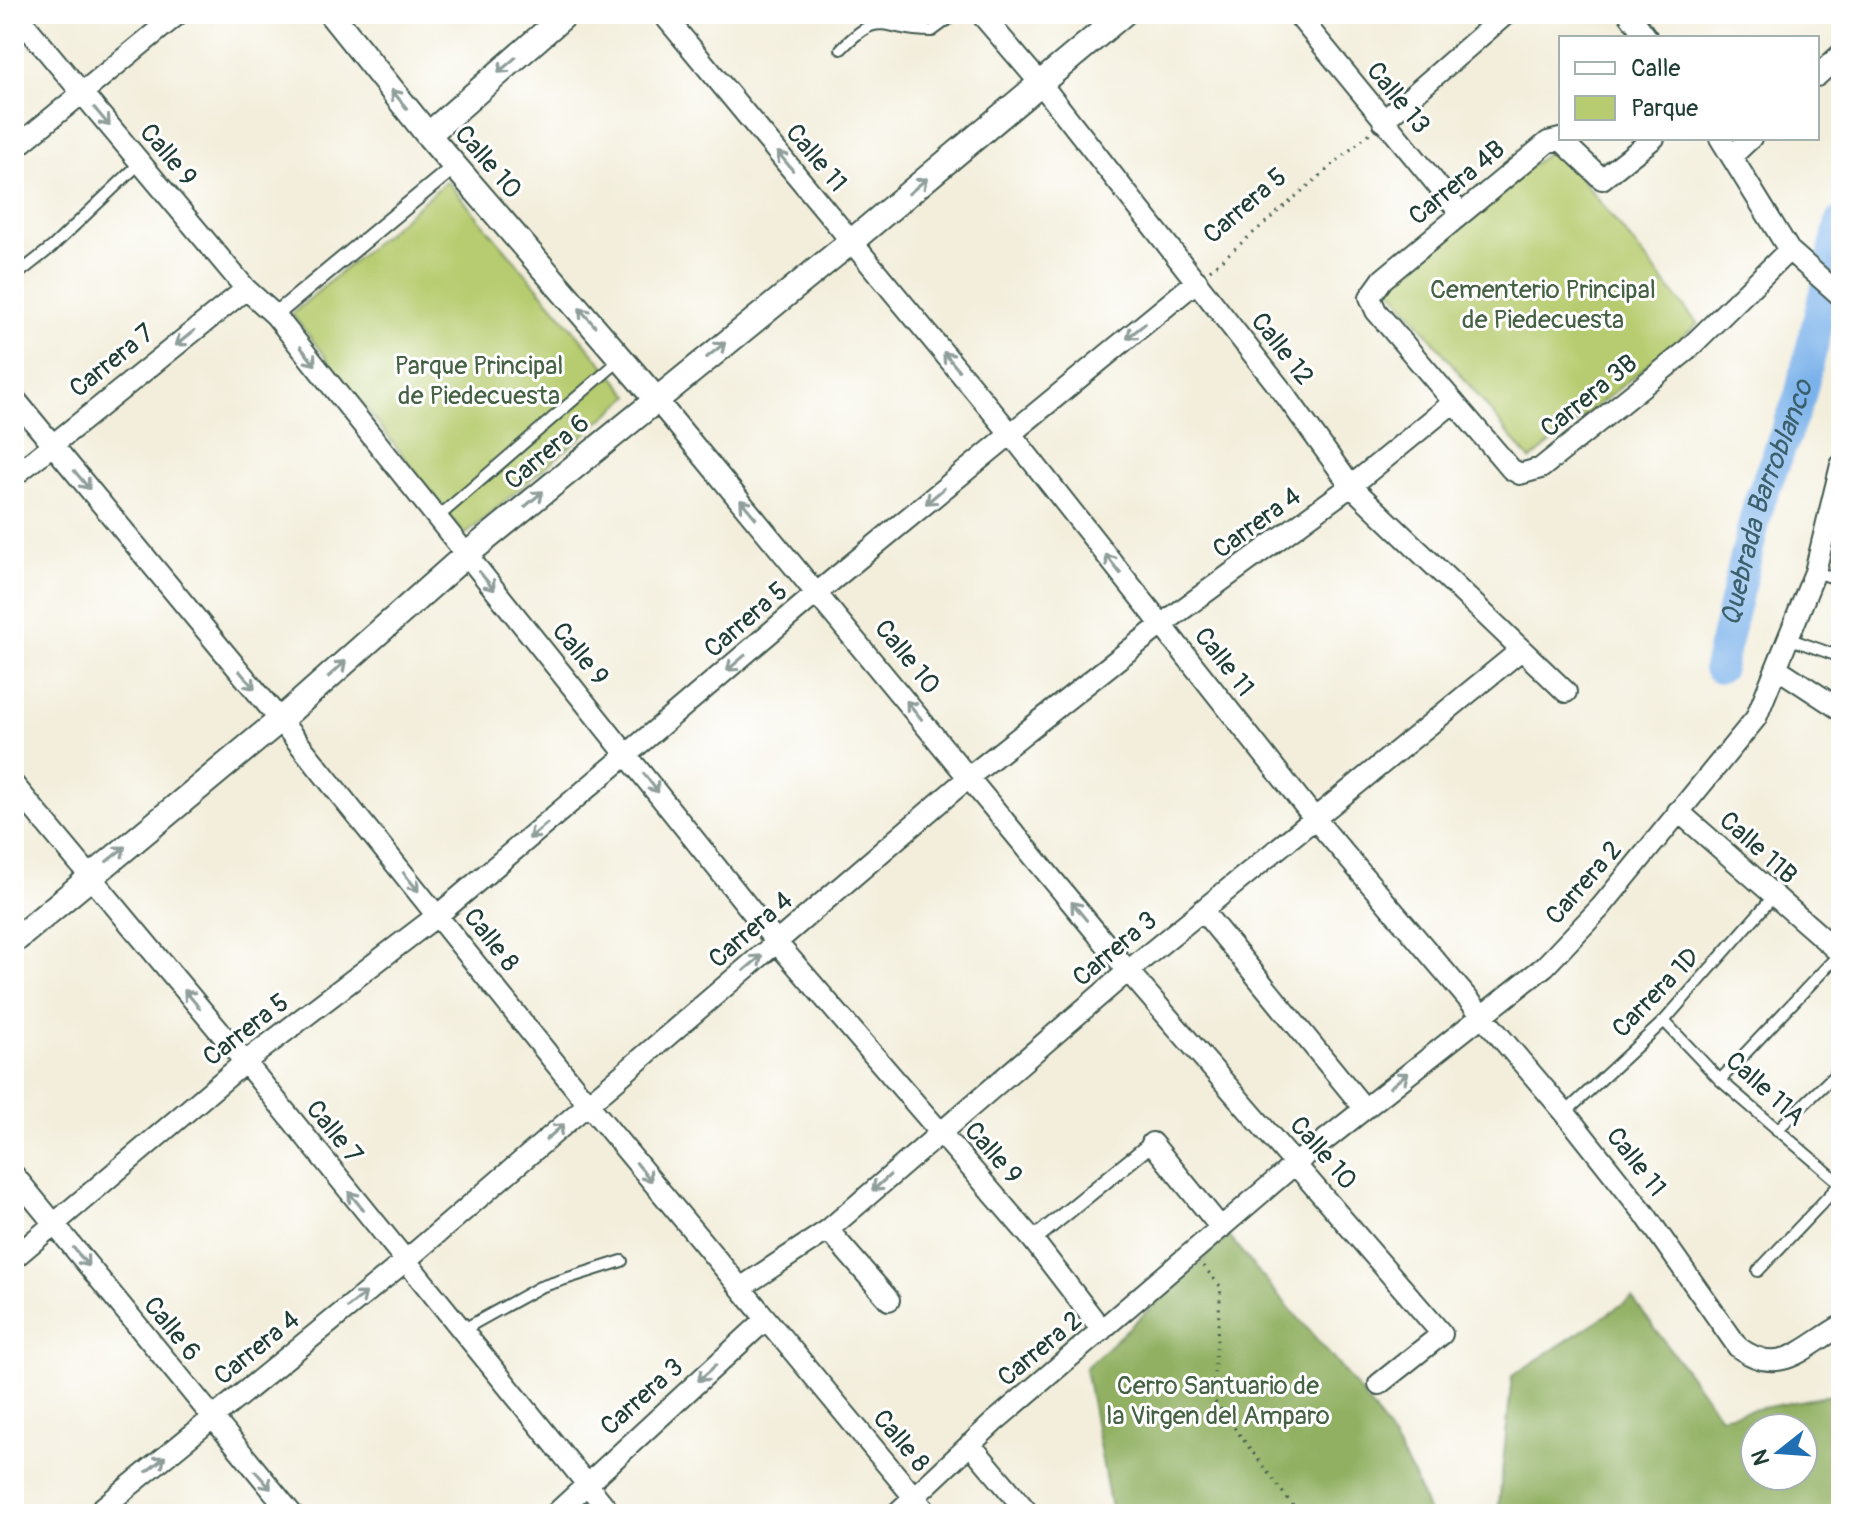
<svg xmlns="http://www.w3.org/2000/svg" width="1855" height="1528" viewBox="0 0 1855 1528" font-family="Pangolin,sans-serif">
<rect width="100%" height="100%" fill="#fff"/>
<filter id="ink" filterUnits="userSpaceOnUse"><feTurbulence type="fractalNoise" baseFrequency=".0125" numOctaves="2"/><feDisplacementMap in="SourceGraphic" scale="16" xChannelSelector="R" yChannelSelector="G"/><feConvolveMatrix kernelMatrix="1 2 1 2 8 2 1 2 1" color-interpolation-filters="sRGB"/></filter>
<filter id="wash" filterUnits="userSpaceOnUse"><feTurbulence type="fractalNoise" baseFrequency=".006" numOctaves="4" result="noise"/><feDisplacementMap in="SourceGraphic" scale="32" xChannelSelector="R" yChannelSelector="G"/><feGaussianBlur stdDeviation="1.8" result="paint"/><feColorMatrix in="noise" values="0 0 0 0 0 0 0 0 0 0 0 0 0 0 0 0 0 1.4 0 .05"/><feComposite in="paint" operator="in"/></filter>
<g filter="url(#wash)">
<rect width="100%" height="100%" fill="#f3eedb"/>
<path fill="#b7cc70" stroke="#6b8452" stroke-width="2" d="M1555 146 1698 324 1530 460 1388 285Z
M447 181 630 396 465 535 292 314Z"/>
<path fill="#91b062" stroke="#58764b" stroke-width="2" fill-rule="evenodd" d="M1229 1236C1295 1322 1396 1410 1428 1514H1112L1085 1368Z
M1632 1298 1720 1416 1841 1393V1514H1498L1512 1376ZM1755 1428H1803V1476H1755Z"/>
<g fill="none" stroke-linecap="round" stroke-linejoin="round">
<g stroke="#7cb2eb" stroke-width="32">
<path d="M1832 261 1841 222"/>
<path id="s1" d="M1719 668 1759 503 1800 396 1825 293"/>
</g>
</g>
</g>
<g filter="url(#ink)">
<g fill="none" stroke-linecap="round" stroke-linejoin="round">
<defs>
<path id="service" d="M841 49C882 7 881 31 932 31L955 14
M14 277 52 247 141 162
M437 518 621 359
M1815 572 1841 580
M1790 639 1841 657
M1664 1021 1720 1080 1841 1184
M1720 1080 1840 953
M1565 1113 1664 1021 1773 897
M1777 1130 1841 1069
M1758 1271 1841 1183
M464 1329 540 1287 622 1261"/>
<path id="pedestrian" d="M275 315 455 166
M1033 1240 1152 1143"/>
<path id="minor" d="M16 14 246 289 275 315 777 943 1033 1240 1102 1330
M663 14 1010 433 1315 819 1565 1113 1644 1213 1738 1347C1780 1379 1805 1346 1841 1326
M981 14 1041 84 1286 396 1351 486 1566 692
M1297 14 1461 214
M1629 14 1647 38
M1817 76 1841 54
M1383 121 1506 14
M1654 138 1602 179 1560 139 1548 142 1383 279 1370 297 1376 311 1511 469 1520 474 1541 468 1685 352 1789 250
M1720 138 1789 250 1841 296
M14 149 178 14
M1732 156 1751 138
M14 398 280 720 588 1104 928 1514
M655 398 1128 971 1442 1334 1379 1384
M14 476 246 289
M1777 668 1841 710
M14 785 245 1062 611 1514
M1678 811 1841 954
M1202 910 1364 1108
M1152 1143 1221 1228
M14 1175 292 1514
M828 1230 889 1300
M14 1258 245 1062 438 915 818 592 1197 281
M742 1287 828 1230 1128 971 1521 650
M970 1444 1029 1514
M95 1514 404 1262 969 777 1161 625 1351 486 1454 402
M555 1514 765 1320
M896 1514 994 1422 1295 1164 1545 966 1601 907 1756 718 1815 572 1841 465"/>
<path id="tertiary" d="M331 14 428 135 655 398
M428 135 566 14
M14 941 280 720 466 555 852 241 1123 14"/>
</defs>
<use href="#service" stroke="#3f584d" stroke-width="14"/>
<use href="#pedestrian" stroke="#3f584d" stroke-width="18"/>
<use href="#minor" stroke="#3f584d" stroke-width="24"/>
<use href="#tertiary" stroke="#3f584d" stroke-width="28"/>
<path stroke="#3f584d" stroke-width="3" stroke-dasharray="2 6" stroke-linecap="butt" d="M1210 270 1371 132
M1203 1266 1221 1287 1212 1398 1299 1514"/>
<use href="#service" stroke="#fff" stroke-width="10"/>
<use href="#pedestrian" stroke="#fff" stroke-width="14"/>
<use href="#minor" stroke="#fff" stroke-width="20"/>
<use href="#tertiary" stroke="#fff" stroke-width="24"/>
</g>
<defs><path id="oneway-shaft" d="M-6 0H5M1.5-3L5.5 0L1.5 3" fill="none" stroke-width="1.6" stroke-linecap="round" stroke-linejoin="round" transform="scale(2)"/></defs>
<g stroke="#8f9e9a">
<use href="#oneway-shaft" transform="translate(507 65) rotate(139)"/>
<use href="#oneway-shaft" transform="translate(399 99) rotate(-129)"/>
<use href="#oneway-shaft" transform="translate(102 117) rotate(50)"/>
<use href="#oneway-shaft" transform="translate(785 161) rotate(-130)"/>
<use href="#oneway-shaft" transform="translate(918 186) rotate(-40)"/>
<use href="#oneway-shaft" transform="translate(587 317) rotate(-131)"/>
<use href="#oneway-shaft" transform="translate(1136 331) rotate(141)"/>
<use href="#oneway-shaft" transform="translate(185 338) rotate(141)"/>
<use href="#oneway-shaft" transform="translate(716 350) rotate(-39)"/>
<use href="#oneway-shaft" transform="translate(308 356) rotate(51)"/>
<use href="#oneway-shaft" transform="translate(951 361) rotate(-130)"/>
<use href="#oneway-shaft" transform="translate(82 480) rotate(50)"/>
<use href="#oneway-shaft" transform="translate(935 496) rotate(140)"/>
<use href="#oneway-shaft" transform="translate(534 499) rotate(-40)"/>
<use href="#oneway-shaft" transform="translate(748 509) rotate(-130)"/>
<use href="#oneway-shaft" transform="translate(1113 564) rotate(-128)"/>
<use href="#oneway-shaft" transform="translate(487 581) rotate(51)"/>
<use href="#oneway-shaft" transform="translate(736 663) rotate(139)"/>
<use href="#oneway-shaft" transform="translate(337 669) rotate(-42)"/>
<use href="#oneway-shaft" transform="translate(247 680) rotate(50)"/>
<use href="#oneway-shaft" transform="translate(914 710) rotate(-129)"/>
<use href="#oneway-shaft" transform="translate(651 783) rotate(52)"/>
<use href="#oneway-shaft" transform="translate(538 831) rotate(140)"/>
<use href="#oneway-shaft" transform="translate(116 854) rotate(-39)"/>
<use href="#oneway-shaft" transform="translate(411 882) rotate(51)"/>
<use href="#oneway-shaft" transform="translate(1079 911) rotate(-129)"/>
<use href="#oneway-shaft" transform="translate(753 963) rotate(-40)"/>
<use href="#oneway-shaft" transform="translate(192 999) rotate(-130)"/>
<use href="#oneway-shaft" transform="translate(1399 1080) rotate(-38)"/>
<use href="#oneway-shaft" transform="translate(555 1132) rotate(-41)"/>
<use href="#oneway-shaft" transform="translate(644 1172) rotate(50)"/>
<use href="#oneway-shaft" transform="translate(881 1183) rotate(138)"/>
<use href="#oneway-shaft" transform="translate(356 1201) rotate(-129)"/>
<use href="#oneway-shaft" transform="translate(81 1257) rotate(51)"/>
<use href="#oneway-shaft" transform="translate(357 1300) rotate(-39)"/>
<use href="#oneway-shaft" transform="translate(707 1373) rotate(138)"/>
<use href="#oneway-shaft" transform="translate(156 1464) rotate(-39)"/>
<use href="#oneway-shaft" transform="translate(263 1480) rotate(49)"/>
</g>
</g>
<g text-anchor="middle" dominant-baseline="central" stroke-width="6" stroke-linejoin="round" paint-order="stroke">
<g font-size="26" fill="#1f3d34" stroke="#fff">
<text transform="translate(1398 98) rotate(51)">Calle 13</text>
<text transform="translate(168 155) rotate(50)">Calle 9</text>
<text transform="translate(816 158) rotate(50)">Calle 11</text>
<text transform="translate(488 162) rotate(49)">Calle 10</text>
<text transform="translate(1457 183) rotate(-40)">Carrera 4B</text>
<text transform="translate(1245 206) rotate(-41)">Carrera 5</text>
<text transform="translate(1282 349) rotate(52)">Calle 12</text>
<text transform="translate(112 361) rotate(-39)">Carrera 7</text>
<text transform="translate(1589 396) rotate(-39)">Carrera 3B</text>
<text transform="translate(547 452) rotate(-40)">Carrera 6</text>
<text transform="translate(1257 523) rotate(-36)">Carrera 4</text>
<text transform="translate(746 620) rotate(-41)">Carrera 5</text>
<text transform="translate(580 654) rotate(51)">Calle 9</text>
<text transform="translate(907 657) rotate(51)">Calle 10</text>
<text transform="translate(1224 662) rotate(52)">Calle 11</text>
<text transform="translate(1758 848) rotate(42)">Calle 11B</text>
<text transform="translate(1584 883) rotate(-49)">Carrera 2</text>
<text transform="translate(751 930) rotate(-41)">Carrera 4</text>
<text transform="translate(491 940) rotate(52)">Calle 8</text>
<text transform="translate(1115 949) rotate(-40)">Carrera 3</text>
<text transform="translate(1656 993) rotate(-46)">Carrera 1D</text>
<text transform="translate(246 1030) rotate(-38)">Carrera 5</text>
<text transform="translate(1765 1089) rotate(42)">Calle 11A</text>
<text transform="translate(334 1132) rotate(51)">Calle 7</text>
<text transform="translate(993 1153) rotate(49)">Calle 9</text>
<text transform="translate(1323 1153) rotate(49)">Calle 10</text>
<text transform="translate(1636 1162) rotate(52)">Calle 11</text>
<text transform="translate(172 1329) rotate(51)">Calle 6</text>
<text transform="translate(257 1348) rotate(-39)">Carrera 4</text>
<text transform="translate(1040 1349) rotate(-40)">Carrera 2</text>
<text transform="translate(642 1397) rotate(-42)">Carrera 3</text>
<text transform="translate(901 1441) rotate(50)">Calle 8</text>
</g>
<g font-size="26" fill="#456143" stroke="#fff">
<text x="1543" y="290">Cementerio Principal<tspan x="1543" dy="30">de Piedecuesta</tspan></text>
<text x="479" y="366">Parque Principal<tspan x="479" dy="30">de Piedecuesta</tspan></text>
<text x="1218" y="1386">Cerro Santuario de<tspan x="1218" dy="30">la Virgen del Amparo</tspan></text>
</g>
<g font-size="28" font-style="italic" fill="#3b606b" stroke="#fff">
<text stroke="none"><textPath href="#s1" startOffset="172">Quebrada Barroblanco</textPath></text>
</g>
</g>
<rect width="1855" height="1528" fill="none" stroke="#fff" stroke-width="48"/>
<rect x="1559" y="36" width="260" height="104" fill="#ffffff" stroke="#a5b1ae" stroke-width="2"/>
<rect x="1575" y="62" width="40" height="12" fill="#ffffff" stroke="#a5b1ae" stroke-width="2"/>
<text x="1631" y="76" font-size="24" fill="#1f3d34">Calle</text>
<rect x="1575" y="96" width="40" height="24" fill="#b7cc70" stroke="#a5b1ae" stroke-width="2"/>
<text x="1631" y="116" font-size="24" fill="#1f3d34">Parque</text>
<g transform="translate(1779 1452) rotate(253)"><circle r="38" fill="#ffffff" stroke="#a5b1ae" stroke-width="2"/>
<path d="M0-6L14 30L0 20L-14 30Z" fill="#1f6fb2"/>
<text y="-12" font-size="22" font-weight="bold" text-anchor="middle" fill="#1f3d34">N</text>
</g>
</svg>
